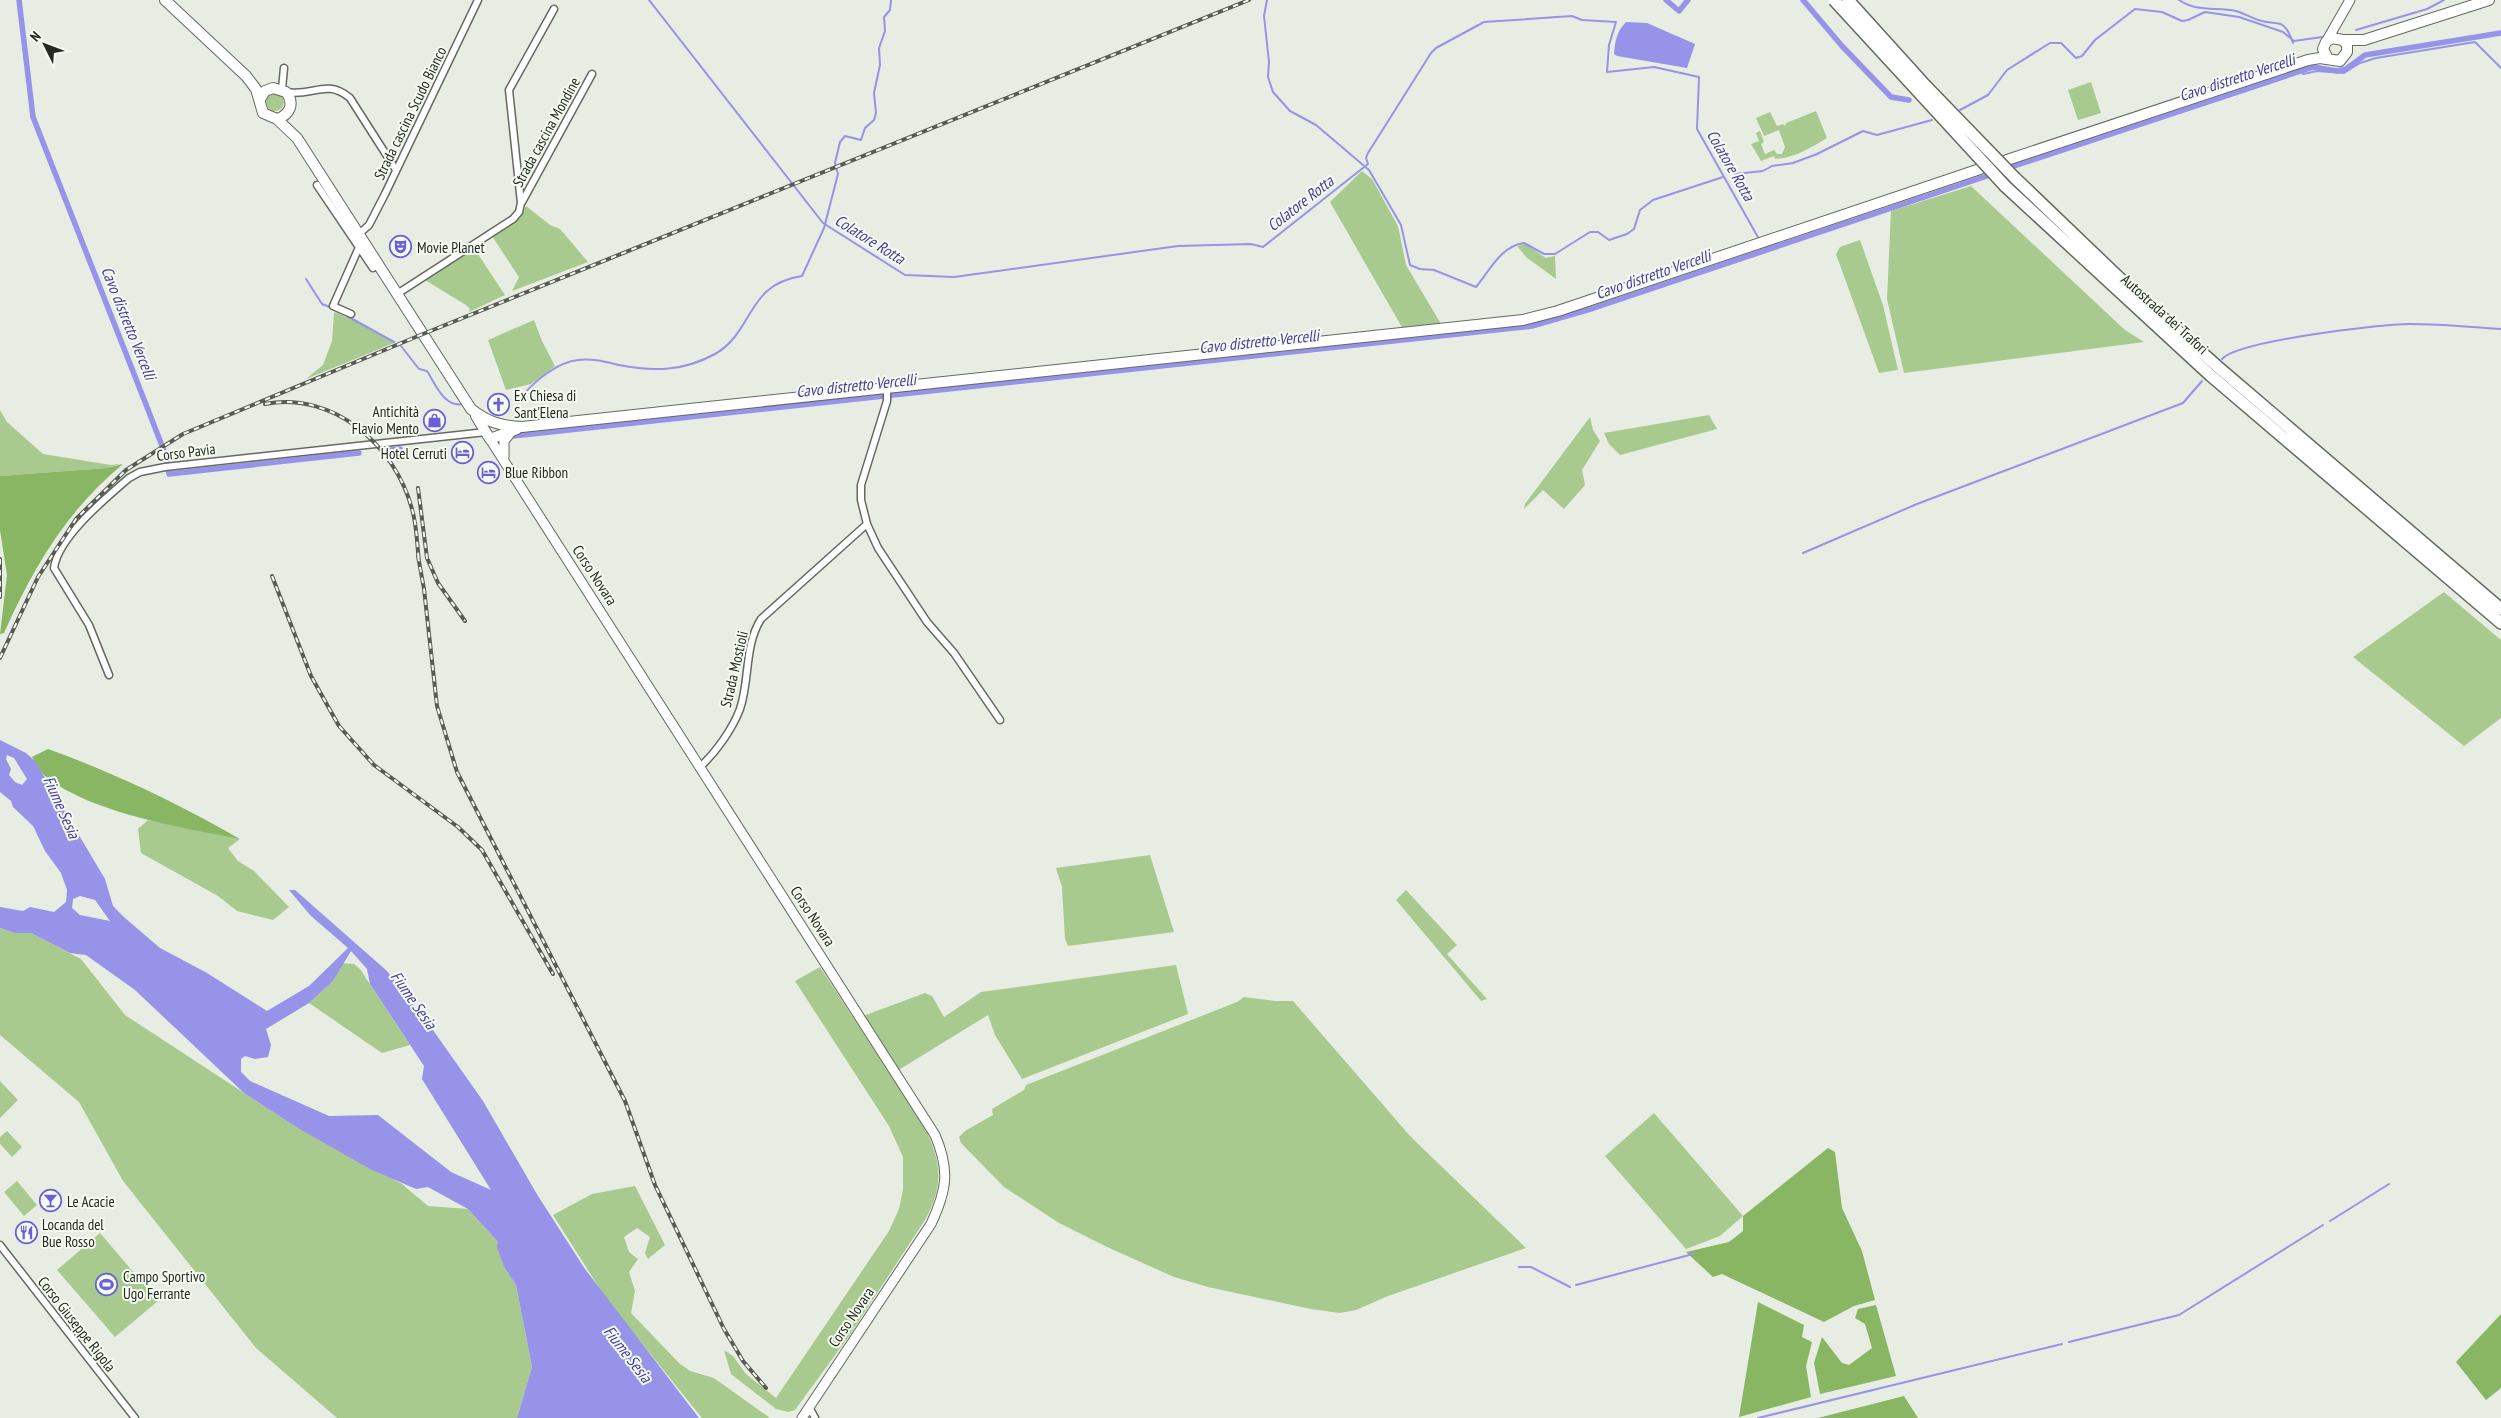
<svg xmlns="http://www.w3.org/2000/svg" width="2501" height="1418" viewBox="0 0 2501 1418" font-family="'PT Sans Narrow',sans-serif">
<rect width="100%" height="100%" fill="#e7ede2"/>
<path fill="#a8ca8f" d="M2091 82 2101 113 2078 120 2068 90Z
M266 102a9 9 0 1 1 18 0a9 9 0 1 1-18 0Z
M1816 111 1827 138C1810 148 1795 158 1775 159L1774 156 1761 161 1751 144 1759 141 1756 133 1760 131 1764 142 1761 144 1765 154 1774 150 1777 154H1782L1785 147 1779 130 1764 136 1756 118 1770 112 1777 126 1783 124 1785 126 1786 123Z
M1362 171 1372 179 1398 226 1406 265 1441 324 1403 329 1330 202Z
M1971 186 2125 330 2144 342 1904 373 1887 299 1891 211Z
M526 206 550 225 560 229 588 262 512 291 519 277 492 236 520 218Z
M1860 240 1883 305 1898 370 1879 373 1836 254 1840 247Z
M1525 244 1546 258 1555 256 1556 279 1526 257 1517 246Z
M474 248 505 295 469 312 470 309 466 305 425 280Z
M334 312 367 326 394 343 306 379 323 365 332 341Z
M534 320 542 341 555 366 531 384 506 390 488 340Z
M0 410 7 422 43 454 111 465 121 464 107 468 0 476Z
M1709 415 1717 429 1620 455 1609 444 1604 433Z
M1590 417 1593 430 1600 441 1582 470 1585 485 1564 509 1543 490 1524 509 1525 504Z
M2444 592 2501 640V718L2464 746 2353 657Z
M148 820 240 839 228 848 238 861 254 871 289 907 273 920 237 911 218 896 141 853 138 829Z
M1150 855 1174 932 1068 946 1065 939 1062 887 1056 868Z
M1406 890 1457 945 1447 954 1487 999 1481 1001 1396 900Z
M0 928 15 933H31L81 959 125 1015 296 1127 402 1184 428 1206 468 1209 498 1242 504 1267 516 1285 532 1367 517 1418H337L256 1348 123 1181 79 1102 0 1035Z
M342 963 354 964 360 969 410 1045 382 1053 309 1003 333 981Z
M1176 965 1188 1014 1022 1079 995 1035 988 1015 897 1071 863 1016 925 993 932 996 944 1017 981 992Z
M820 967 923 1124C941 1160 945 1184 925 1220L849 1336 795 1410 788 1412 776 1409 731 1374 724 1350 733 1356 746 1374 776 1398 889 1231 899 1209 903 1190V1157L889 1126 795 981Z
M1244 997 1275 1001H1293L1410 1136 1526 1248 1388 1296 1356 1310 1340 1313 1311 1309 1208 1287 1174 1277 1107 1247 1059 1223 1004 1187 961 1143 959 1137 965 1131 993 1115 992 1109 1024 1090 1026 1085 1237 1002Z
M0 1081 18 1100 0 1118Z
M1654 1113 1743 1216 1720 1236 1686 1249 1605 1156Z
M7 1131 22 1147 12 1157 0 1144V1137Z
M17 1181 37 1205 24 1216 4 1192Z
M635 1186 665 1245 648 1259 645 1253 650 1237 637 1228 624 1237 629 1252 638 1259 629 1272 635 1291 631 1313 679 1363 690 1371 714 1378 770 1418H702L607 1300 553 1215 592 1194Z
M100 1233 158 1301 115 1337 57 1270Z"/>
<path fill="#88b662" d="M123 464C67 510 33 568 4 633L0 634 7 575 0 530V476L107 468Z
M48 749C115 773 179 804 240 839 184 828 90 813 45 776 39 771 37 764 32 757Z
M1828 1148 1835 1152 1842 1208 1862 1251 1875 1300 1854 1306 1824 1322 1722 1274 1713 1277 1686 1252 1729 1242 1743 1231V1216Z
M1758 1302 1804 1325 1802 1337 1812 1342 1806 1366 1811 1397 1739 1417Z
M1876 1305 1896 1376 1820 1394 1814 1363 1822 1337 1842 1363 1849 1365 1872 1348 1865 1324 1855 1318 1858 1309Z
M2501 1314V1388L2486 1400 2456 1362Z
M1904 1396 1918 1418H1818Z"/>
<path fill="#9693e9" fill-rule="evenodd" d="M1626 22 1647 23 1695 44 1687 68 1617 56 1614 54C1615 41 1617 31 1626 22Z
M0 740 26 753 35 761 105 879 113 906 125 918 160 948 207 973 267 1011 309 986 348 948 311 916 289 890H295L387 971 428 1023 483 1101 538 1196 585 1269 699 1418H517L532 1367 516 1285 504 1267 497 1247 498 1242 468 1209 428 1187 416 1189 372 1170 296 1127 244 1093 135 990 86 955 70 953 31 933H15L0 928V907L23 911 30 907 54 912 66 902 67 890 61 873 45 851 33 826 13 807 11 801 0 792ZM7 755 14 758 27 779 22 785 15 782 9 775 11 769 6 759ZM80 896 95 900 110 921 80 915 72 908 73 899ZM351 951 367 969 370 984 424 1066 422 1079 491 1190 451 1172 378 1115 329 1116 250 1081 241 1072V1059L245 1056 255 1059 268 1057 271 1045 266 1029 309 1003 333 981Z"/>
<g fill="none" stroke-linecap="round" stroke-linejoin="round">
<path stroke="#9693e9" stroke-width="2" d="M649 0 823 223 905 275 954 277 1178 246 1251 244 1263 247 1368 164 1366 158 1368 153 1431 53 1436 48 1484 22 1572 16 1582 20 1616 22 1609 45 1607 72 1654 67 1699 77 1697 129 1759 239
M1267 0 1264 16 1269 62 1268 77 1273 92 1290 111 1316 125 1369 170 1401 225 1410 265 1420 269 1434 270 1476 287C1490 270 1501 246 1524 243L1544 254H1555L1590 232H1598L1609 240 1627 234 1634 229 1640 210 1653 200 1723 177
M2179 0C2196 12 2216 7 2236 11 2243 13 2250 17 2258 20 2278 27 2283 15 2293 43
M2356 30 2427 9 2444 0
M2302 72 2303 74 2317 71 2344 73 2360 63 2376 58 2475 42 2501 68
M1960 110 1988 95 2007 70 2050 43H2061L2076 58 2082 56 2095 40 2135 9 2162 12 2182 21 2188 20 2205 12 2239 17 2283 32 2294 41 2322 37
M1735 174 1763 171 1772 166 1793 163 1817 154 1863 131 1877 135 1932 120
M1763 245 1766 250
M306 279 322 304 332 308
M347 316 394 342
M401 346 419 369 427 371C435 383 444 408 463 404
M2222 359C2238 341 2380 324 2409 324 2440 324 2471 327 2501 329
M524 394C536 380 558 362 578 360 591 358 606 362 619 365 654 372 684 371 715 354 754 332 746 284 802 276L824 228 838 174 835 163 840 142 845 136 861 140 865 128 874 120 876 113 874 93 880 65 879 48 885 31 884 17 890 10 891 0
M1803 553 1917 504 2183 403 2202 381
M2330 1221 2389 1184
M1519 1267H1531L1570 1287
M1576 1285 1693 1254
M2069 1342 2179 1315 2323 1225
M1758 1418 2062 1344"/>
<path stroke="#9693e9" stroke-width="5.5" d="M19 0 33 117 147 407 166 456 169 474 359 453
M1666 0 1679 11 1688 0
M1803 0 1842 46 1891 97 1909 100
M2014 166 2313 67 2337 71 2346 69 2365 55 2501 33
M513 436 1532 326 1594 308 1987 176
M383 451 400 449"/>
<defs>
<path id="street" d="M282 89 284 68
M286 92C313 97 326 78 350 98L396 170
M317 185 373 268
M522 202 592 74
M359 234 369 225 385 194 478 0
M397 294 513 219 519 212 521 203 509 90 554 9
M351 314 333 306 360 245
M887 387V401L861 485V500L867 524 878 548 927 622 954 653 1000 720
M109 675 89 625 54 568C58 537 106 498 129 478L140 472 165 467 486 432
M700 767C716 752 732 730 740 709 750 680 744 646 761 619L867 524
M0 1245 135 1418
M809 1407 815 1418"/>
<path id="secondary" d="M2326 42 2350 0
M490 439 935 1135C950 1170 947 1190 931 1224L802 1418
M504 457V441L512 431"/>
<path id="primary" d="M165 0 246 76 256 89 263 113 277 119 297 138 471 409C487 422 501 426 522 427L1523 320 1558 311 1980 169
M2343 40H2364L2489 0
M260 99 265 91 273 88 286 92C295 103 290 115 277 119
M2007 160 2308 60 2320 58 2340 61 2347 52V45L2343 40 2332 38 2326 42 2323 49 2328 59
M476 416 490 439 517 429"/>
<path id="highway" d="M2015 178 2134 292 2218 367 2501 609
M2005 186 2210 375 2501 623"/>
</defs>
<use href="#street" stroke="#656a61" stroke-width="9"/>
<use href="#secondary" stroke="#656a61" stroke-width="11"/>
<use href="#primary" stroke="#656a61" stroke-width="12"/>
<use href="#highway" stroke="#656a61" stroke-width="14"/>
<use href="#street" stroke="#fff" stroke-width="6"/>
<use href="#secondary" stroke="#fff" stroke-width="9"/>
<use href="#primary" stroke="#fff" stroke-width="10"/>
<use href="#highway" stroke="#fff" stroke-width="11"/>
<defs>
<path id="rail" d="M265 404C333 391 395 445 412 509 417 526 417 545 419 562
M418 488 427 558 438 583 465 621
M418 556 424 589 437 706 457 772 625 1101 655 1185 724 1329 743 1361 766 1388
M0 559V597
M272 576 311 676 339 726 374 765 458 827 482 850 553 974
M0 658 38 577 76 519 126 470 183 434 423 334 1249 0"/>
</defs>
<use href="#rail" stroke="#585b55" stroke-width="4"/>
<use href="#rail" stroke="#f4fbf0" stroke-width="2" stroke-dasharray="5.5" stroke-linecap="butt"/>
<defs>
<path id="highway-bridge" d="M1834 0 2005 186
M1848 0 1923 83 2015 178"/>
</defs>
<use href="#highway-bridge" stroke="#656a61" stroke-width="14" stroke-linecap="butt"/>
<use href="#highway-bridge" stroke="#fff" stroke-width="11"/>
</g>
<defs>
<symbol id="theatre-ring" viewBox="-11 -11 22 22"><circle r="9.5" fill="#f4fbf0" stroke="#6c5ed8" stroke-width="1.5"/><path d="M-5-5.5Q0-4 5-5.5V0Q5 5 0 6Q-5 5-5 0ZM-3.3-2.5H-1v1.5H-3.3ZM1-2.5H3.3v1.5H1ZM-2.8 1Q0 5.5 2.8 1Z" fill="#6c5ed8"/></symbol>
<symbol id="church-ring" viewBox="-11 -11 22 22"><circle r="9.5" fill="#f4fbf0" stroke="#6c5ed8" stroke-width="1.5"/><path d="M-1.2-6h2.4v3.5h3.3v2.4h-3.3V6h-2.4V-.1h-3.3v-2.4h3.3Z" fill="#6c5ed8"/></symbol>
<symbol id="shop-ring" viewBox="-11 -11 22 22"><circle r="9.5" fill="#f4fbf0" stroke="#6c5ed8" stroke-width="1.5"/><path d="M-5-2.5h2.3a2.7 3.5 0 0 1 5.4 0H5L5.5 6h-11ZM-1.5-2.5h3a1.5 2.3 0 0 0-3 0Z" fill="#6c5ed8"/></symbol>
<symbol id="hotel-ring" viewBox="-11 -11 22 22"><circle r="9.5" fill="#f4fbf0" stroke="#6c5ed8" stroke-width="1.5"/><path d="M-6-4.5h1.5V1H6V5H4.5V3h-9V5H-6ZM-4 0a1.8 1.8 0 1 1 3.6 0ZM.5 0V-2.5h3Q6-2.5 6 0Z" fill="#6c5ed8"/></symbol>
<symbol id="bar-ring" viewBox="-11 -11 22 22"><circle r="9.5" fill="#f4fbf0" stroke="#6c5ed8" stroke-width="1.5"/><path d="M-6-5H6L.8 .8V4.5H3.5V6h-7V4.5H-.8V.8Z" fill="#6c5ed8"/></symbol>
<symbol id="restaurant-ring" viewBox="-11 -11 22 22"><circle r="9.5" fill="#f4fbf0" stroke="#6c5ed8" stroke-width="1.5"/><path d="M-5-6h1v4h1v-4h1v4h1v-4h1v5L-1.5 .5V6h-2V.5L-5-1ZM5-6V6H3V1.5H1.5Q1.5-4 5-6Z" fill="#6c5ed8"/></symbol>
<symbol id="stadium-ring" viewBox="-11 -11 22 22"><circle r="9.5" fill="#f4fbf0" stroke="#6c5ed8" stroke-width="1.5"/><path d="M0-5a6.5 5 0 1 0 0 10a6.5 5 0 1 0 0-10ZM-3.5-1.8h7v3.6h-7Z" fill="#6c5ed8"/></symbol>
</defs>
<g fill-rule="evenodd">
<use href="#theatre-ring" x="388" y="234" width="25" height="25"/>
<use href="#church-ring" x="486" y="392" width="25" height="25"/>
<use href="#shop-ring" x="422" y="408" width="25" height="25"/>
<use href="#hotel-ring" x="450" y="440" width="25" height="25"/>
<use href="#hotel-ring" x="476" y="460" width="25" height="25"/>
<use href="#bar-ring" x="38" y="1188" width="25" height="25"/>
<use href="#restaurant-ring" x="14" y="1220" width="25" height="25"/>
<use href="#stadium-ring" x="94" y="1272" width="25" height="25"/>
</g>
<g text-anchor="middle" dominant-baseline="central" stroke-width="4" stroke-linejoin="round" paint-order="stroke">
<g font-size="15" fill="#262824" stroke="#f4fbf0">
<text transform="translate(410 113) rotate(-64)">Strada cascina Scudo Bianco</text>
<text transform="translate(546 132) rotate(-61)">Strada cascina Mondine</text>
<text transform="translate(2165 314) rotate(42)">Autostrada dei Trafori</text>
<text transform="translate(186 452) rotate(-7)">Corso Pavia</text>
<text transform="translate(595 575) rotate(57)">Corso Novara</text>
<text transform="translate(734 669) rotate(-77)">Strada Mostioli</text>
<text transform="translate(813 916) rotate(57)">Corso Novara</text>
<text transform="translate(851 1317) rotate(-56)">Corso Novara</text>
<text transform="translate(77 1324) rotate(52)">Corso Giuseppe Rigola</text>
</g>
<g font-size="15" fill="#262824" stroke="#f4fbf0" text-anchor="start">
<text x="417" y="247">Movie Planet</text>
<text x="514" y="395">Ex Chiesa di<tspan x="514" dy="17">Sant'Elena</tspan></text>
<text x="419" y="411" text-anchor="end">Antichità<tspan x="419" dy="17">Flavio Mento</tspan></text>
<text x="447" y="453" text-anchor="end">Hotel Cerruti</text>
<text x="505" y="472">Blue Ribbon</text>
<text x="67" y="1201">Le Acacie</text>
<text x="42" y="1224">Locanda del<tspan x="42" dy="17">Bue Rosso</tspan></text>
<text x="123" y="1276">Campo Sportivo<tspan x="123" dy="17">Ugo Ferrante</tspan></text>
</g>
<g font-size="16" font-style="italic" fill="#493b9d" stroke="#f4fbf0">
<text transform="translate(2237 77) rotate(-18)">Cavo distretto Vercelli</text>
<text transform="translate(1731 165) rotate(60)">Colatore Rotta</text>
<text transform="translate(1300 203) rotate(-38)">Colatore Rotta</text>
<text transform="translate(870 239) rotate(32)">Colatore Rotta</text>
<text transform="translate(1653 274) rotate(-19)">Cavo distretto Vercelli</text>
<text transform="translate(129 323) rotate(68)">Cavo distretto Vercelli</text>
<text transform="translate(1259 341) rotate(-6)">Cavo distretto Vercelli</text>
<text transform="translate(856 385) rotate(-6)">Cavo distretto Vercelli</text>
<text transform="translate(62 807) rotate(66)">Fiume Sesia</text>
<text transform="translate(414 1000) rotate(55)">Fiume Sesia</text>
<text transform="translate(628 1354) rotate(52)">Fiume Sesia</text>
</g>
</g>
<g transform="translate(45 45) rotate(312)" stroke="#f4fbf0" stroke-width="4" paint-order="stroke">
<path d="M0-4L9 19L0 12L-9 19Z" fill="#262824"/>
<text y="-8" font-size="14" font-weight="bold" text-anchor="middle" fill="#262824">N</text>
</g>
</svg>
